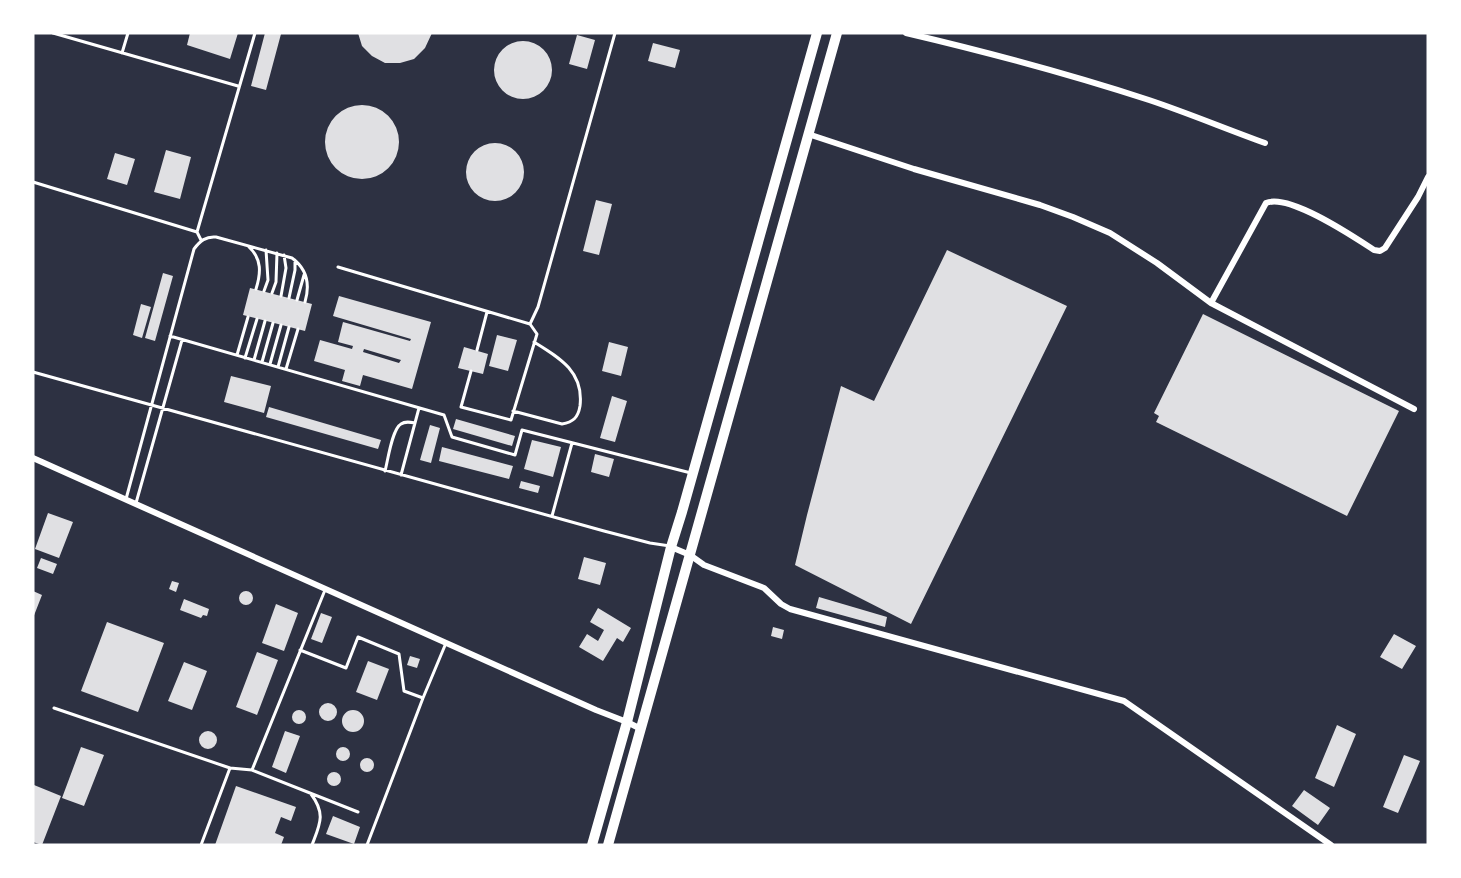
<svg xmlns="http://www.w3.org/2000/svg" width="1461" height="878" viewBox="0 0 1461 878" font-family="Arial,sans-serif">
<rect width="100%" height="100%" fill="#2d3142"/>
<path fill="#e0e0e3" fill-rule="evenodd" d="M190 33H238L230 59 187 45Z
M265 33 281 34 266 90 251 86Z
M358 33H432L425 48 414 59 400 63H385L372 56 362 46Z
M577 35 595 40 587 69 569 64Z
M494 70a29 29 0 1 1 58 0a29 29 0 1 1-58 0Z
M653 43 680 50 675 68 648 61Z
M325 142a37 37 0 1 1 74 0a37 37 0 1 1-74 0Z
M466 172a29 29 0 1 1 58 0a29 29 0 1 1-58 0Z
M166 150 191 157 180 199 154 192Z
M115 153 135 159 127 185 107 179Z
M596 200 612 204 599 255 583 251Z
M947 250 1067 306 911 624 795 565 807 515 841 386 874 401Z
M163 273 173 276 155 341 145 338Z
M250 288 312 304 305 331 243 315Z
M339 296 431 322 412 389 363 375 360 386 342 381 345 370 314 361 320 340 352 349 353 346 338 342 343 322 410 341 411 339 333 316ZM364 349 401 360 399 363 363 352Z
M141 304 151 307 142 338 133 335Z
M1203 314 1399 411 1347 516 1156 422 1159 416 1154 413Z
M497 335 517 340 508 371 489 366Z
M609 342 628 347 621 376 602 371Z
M464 347 488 354 483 374 458 368Z
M231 376 271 386 264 413 224 402Z
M612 396 627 401 615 442 600 438Z
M269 407 381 440 378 449 266 417Z
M456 419 515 436 512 446 453 429Z
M430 425 440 428 431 463 420 460Z
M532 440 561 447 553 477 524 469Z
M442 447 513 466 509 479 439 461Z
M595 454 614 459 609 477 591 472Z
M521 481 540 486 538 493 519 488Z
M48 513 73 522 59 558 35 549Z
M584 557 606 563 600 585 578 579Z
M41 558 57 564 53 574 37 568Z
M172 581 179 583 176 592 169 589Z
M33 591 42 595 33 618Z
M239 598a7 7 0 1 1 14 0a7 7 0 1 1-14 0Z
M819 597 887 617 885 627 816 608Z
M184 599 209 609 207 616 203 615 201 618 180 610Z
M276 604 298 613 284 651 262 643Z
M598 608 631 628 623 642 617 638 603 661 579 647 587 634 598 641 604 630 590 622Z
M321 613 332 617 322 643 311 639Z
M107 622 164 643 138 712 81 691Z
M773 627 784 630 782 639 771 636Z
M1394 634 1416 646 1402 669 1380 657Z
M257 652 278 660 257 715 236 707Z
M410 656 420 659 417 668 407 665Z
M368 661 389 669 377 700 356 692Z
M184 662 207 671 192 710 168 701Z
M319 712a9 9 0 1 1 18 0a9 9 0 1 1-18 0Z
M342 721a11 11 0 1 1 22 0a11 11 0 1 1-22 0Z
M292 717a7 7 0 1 1 14 0a7 7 0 1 1-14 0Z
M1337 725 1356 734 1334 787 1315 778Z
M285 731 300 736 286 773 272 767Z
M199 740a9 9 0 1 1 18 0a9 9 0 1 1-18 0Z
M81 747 104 755 84 806 62 798Z
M336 754a7 7 0 1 1 14 0a7 7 0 1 1-14 0Z
M1404 755 1420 761 1398 813 1383 807Z
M360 765a7 7 0 1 1 14 0a7 7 0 1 1-14 0Z
M327 779a7 7 0 1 1 14 0a7 7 0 1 1-14 0Z
M34 785 61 796 42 845 33 842Z
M236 786 296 807 291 821 281 817 275 833 284 837 281 845H215Z
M1304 790 1330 808 1318 825 1292 806Z
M333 816 360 827 354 844 326 834Z"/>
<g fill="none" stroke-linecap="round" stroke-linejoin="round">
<path stroke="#fff" stroke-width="3" d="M53 33 238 86
M122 53 128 33
M33 182 197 232 201 240
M197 232 255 33
M249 247C262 259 261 273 256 289
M338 267 530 324 537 334 511 420 461 407 471 371
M264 291 268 280 266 250
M272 293 276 282 277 253
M281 296 286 268 284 255
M289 298 295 270V260
M297 300 304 275
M530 324 538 307 615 33
M170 336 444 415 452 437 515 455 522 430 691 473
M477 350 487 312
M237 355 248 317
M245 358 257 319
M254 360 265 321
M262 362 273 323
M270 364 281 325
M278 367 289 327
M286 369 298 329
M33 372 604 531 650 543 670 546
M513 411 562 424C573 422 578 418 580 406 584 372 560 358 534 342
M385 471C388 460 392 429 401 424 405 421 410 422 415 423
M401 475 419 408
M126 499 194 249C200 241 206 236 216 237L292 258C307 269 310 285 305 302
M136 503 182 340
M552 516 572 443
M300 650 346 668 358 637 399 654 404 691 423 698
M54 708 230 768 252 770 325 590
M252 770 358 812
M311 794C326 814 320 824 312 845
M201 845 230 768
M367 845 423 698 446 643"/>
<path stroke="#fff" stroke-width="6" d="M906 33C987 52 1069 74 1149 100 1188 113 1226 129 1265 143
M808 134 914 169 1040 205 1073 217 1110 233 1157 263 1211 303 1414 409
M1211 303 1266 203C1289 193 1354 237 1374 250L1380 251 1385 248 1418 197 1428 177
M33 458 596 710 627 722 641 729
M671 547 690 555 704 565 764 588 781 604 790 609 1124 701 1331 845"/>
<path stroke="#fff" stroke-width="10" d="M592 845 627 722 671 547 682 512 817 33
M608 845 837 33"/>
</g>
<rect width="1461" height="878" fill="none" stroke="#ffffff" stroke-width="69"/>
</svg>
